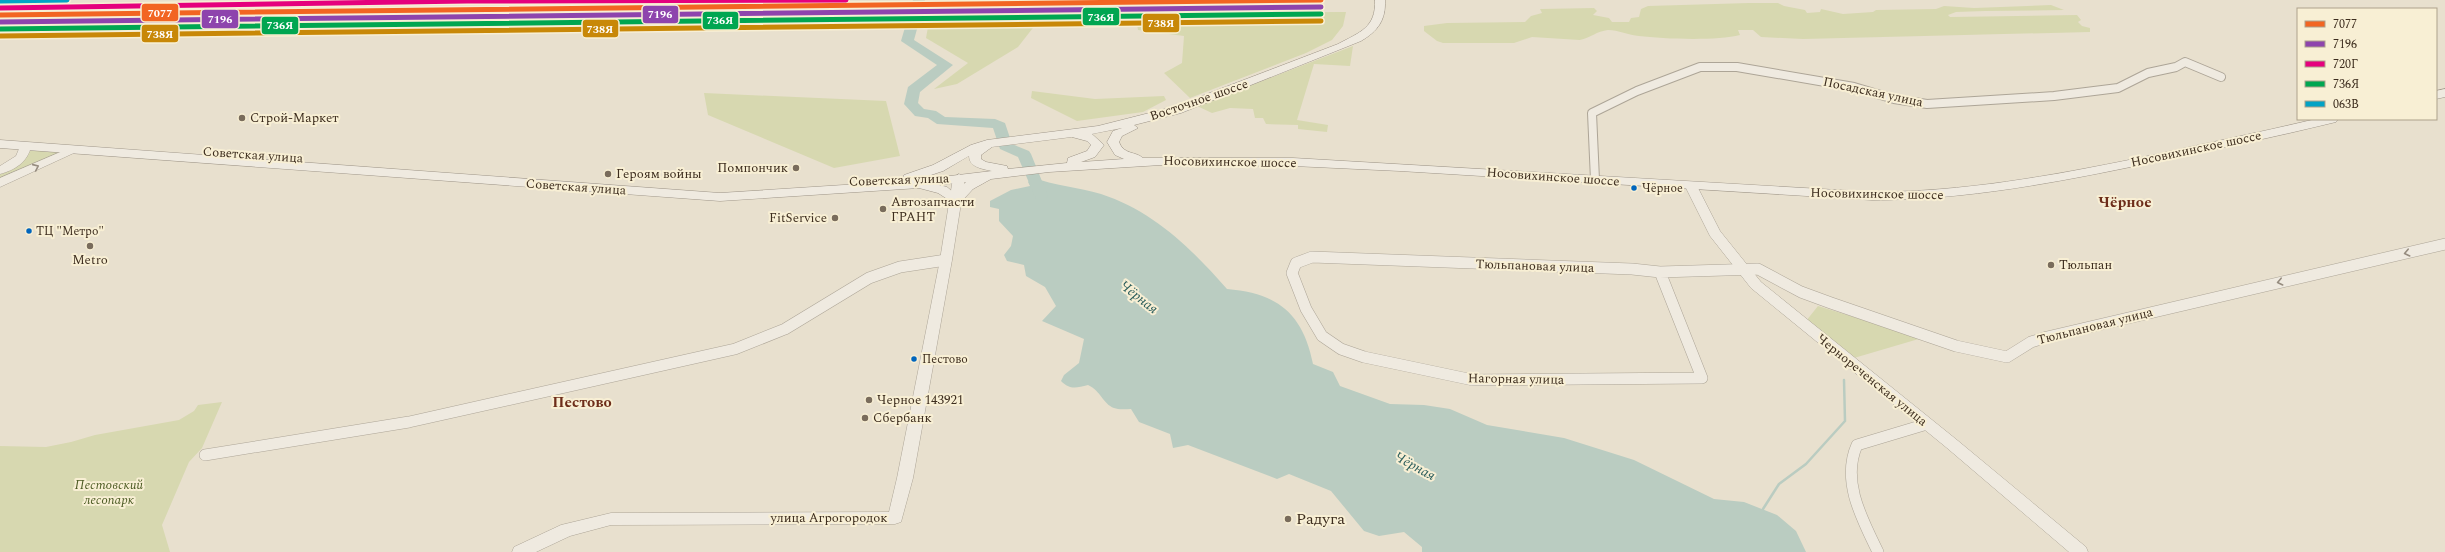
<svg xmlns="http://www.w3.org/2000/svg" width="2445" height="552" viewBox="0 0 2445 552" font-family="Spectral,serif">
<rect width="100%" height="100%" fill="#e8e0ce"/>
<path fill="#d7d8b0" d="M1749 3H1778L1784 6 1805 10 1807 13 1820 12 1821 9 1843 14 1873 12 1876 10 1936 9 1944 6 1974 8 2051 5 2064 10 1985 11 1956 12 1948 15 1950 17 2077 15 2081 20 2078 22 2082 26 2090 28V32L1803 39 1761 37 1753 30H1738L1740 35C1717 41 1663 39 1639 36 1629 35 1618 30 1608 30 1597 31 1590 38 1580 40L1532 37 1514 43H1443L1437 41 1424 31V26L1447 23 1525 22 1531 16 1542 13 1540 9 1594 8 1597 11 1593 15 1609 18 1612 22H1629L1631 18 1639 17 1641 9 1648 6Z
M1346 12 1343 26 1332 40 1306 53 1190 98 1164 73 1182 63 1184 36 1138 30 1135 13Z
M1043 15 1018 47 957 84 934 89 968 63 926 38 930 16Z
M1353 46 1350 66 1314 64 1297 120 1328 125 1327 132 1298 129V125L1266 124 1263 118H1255L1253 109 1230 108 1212 113 1197 106Z
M1032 91 1095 99 1164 96 1166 100 1143 112 1077 121 1031 98Z
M704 93 886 101 900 156 834 168 708 115Z
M31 150 62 152 0 180V172L20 163Z
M1818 306 1922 338 1854 358 1806 321Z
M222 402 202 448 189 462 162 525 170 552H0V446L46 447 71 442 95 435 179 420 194 411 198 405Z"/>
<path fill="#baccc1" d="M1032 177C1054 186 1079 187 1101 194 1153 211 1191 248 1227 289 1277 293 1303 313 1313 364L1333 372 1340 386 1390 404 1424 405 1450 409 1487 425 1564 438 1634 460 1714 499 1744 502 1777 515 1796 531 1806 552H1422V547L1404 532 1379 536 1364 531 1331 491 1289 474 1277 479 1188 445 1173 448 1170 434 1139 422 1131 409C1126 409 1119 410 1114 408 1103 404 1101 391 1088 385 1076 388 1070 390 1061 381L1064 375 1079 363 1084 339 1042 321 1056 306 1045 287 1026 276 1024 265 1007 261 1004 255 1011 246 1013 236 999 221V209L990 207V201L1011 190 1030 186 1028 182Z"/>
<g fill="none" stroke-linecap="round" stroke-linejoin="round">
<path stroke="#baccc1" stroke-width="2.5" d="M1763 509 1779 484 1806 464 1845 421 1844 380"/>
<path fill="#baccc1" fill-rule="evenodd" d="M913 0H925L914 40 953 65 920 92 918 103 924 109 936 111 945 117 995 119 1005 123 1012 144 1029 151 1031 154 1048 196 1046 199H1036L1018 157 1000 149 993 128 937 124 928 118 915 116 904 104 908 87 937 65 901 41Z"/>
<defs>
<path id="minor-far1" d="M1595 180 1592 113 1637 91 1700 67H1737L1854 87 1894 99 1927 104 2054 96 2118 88 2148 73 2176 67 2185 62 2221 77"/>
<path id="minor" d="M1312 257 1632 269 1660 272 1702 378 1473 380 1364 357 1341 349 1322 336 1306 309 1292 273 1296 263Z
M1660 272 1758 269 1801 292 1831 303 1956 346 2007 357 2031 342 2047 337 2445 244
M205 455 409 422 735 349 785 329 869 278 900 267 946 260
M1878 552C1862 519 1841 481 1857 445L1927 424"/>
<path id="tertiary" d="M25 143 31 146C28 162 15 170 0 174V166L16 156 21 144Z
M72 147 76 148 78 150 76 152 0 187V178Z
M959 174 965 178 952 260 913 478 901 522 895 524 611 525 570 536 536 552H512L514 547 561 525 611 513 889 512 897 478 940 260 953 178Z
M1691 182 1697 186 1720 231 1761 282 1957 440 2086 547 2088 552H2069L1947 448 1751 288 1710 236 1685 186Z"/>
<path id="secondary" d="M1375 0H1385C1386 20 1378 31 1361 41L1181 113 1134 125 1138 128 1122 136 1119 142C1124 155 1135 151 1143 158H1293L1872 192C1963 192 2050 176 2139 158 2198 145 2257 133 2316 119H2338L2336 122C2275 137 2212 150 2150 163 2058 182 1967 200 1872 200L1400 171 1293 166 1161 165 1049 172 991 179 973 189 960 203 955 204 938 193 919 188 720 201 0 148V140L720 193 906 181 903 178 904 175 933 165 971 145 987 140 1098 126 1173 107 1338 44C1360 32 1376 28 1375 0ZM1122 128 1113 131 1107 142 1115 155 1124 159 1081 162 1095 157 1104 145 1092 134ZM1072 137 1087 141 1091 145 1087 151 1068 158 1067 163 1008 169 1007 166 986 162 981 159V155L992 147ZM969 156C969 168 984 169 992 171L916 180 943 171ZM966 182 954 193 947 187 939 185Z
M2445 89V97L2436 99V91Z"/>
</defs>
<use href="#minor-far1" stroke="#ada597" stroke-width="10"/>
<use href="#minor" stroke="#ada597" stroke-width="12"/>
<use href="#tertiary" stroke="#ada597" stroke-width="1"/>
<use href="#secondary" stroke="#9d9487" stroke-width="1"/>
<use href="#minor-far1" stroke="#efeae0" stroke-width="8"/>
<use href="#minor" stroke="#efeae0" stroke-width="11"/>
<use href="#tertiary" fill="#efeae0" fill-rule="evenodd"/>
<use href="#secondary" fill="#efeae0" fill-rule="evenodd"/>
<defs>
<path id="rail-1" d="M0 15 1321 0"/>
<path id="rail-2" d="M0 22 1321 7"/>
<path id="rail-3" d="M0 8 467 1 846 0"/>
<path id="rail-4" d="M0 29 1321 14"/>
<path id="rail-5" d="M0 1 67 0"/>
<path id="rail-6" d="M0 36 1321 21"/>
</defs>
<use href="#rail-1" stroke="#f8efd4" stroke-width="8"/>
<use href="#rail-2" stroke="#f8efd4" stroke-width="8"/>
<use href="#rail-3" stroke="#f8efd4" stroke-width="8"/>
<use href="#rail-4" stroke="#f8efd4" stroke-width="8"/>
<use href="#rail-5" stroke="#f8efd4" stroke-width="8"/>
<use href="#rail-6" stroke="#f8efd4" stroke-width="8"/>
<use href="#rail-1" stroke="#f26522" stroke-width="5"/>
<use href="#rail-2" stroke="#8e44ad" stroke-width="5"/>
<use href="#rail-3" stroke="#e5007d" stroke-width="5"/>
<use href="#rail-4" stroke="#00a651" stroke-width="5"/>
<use href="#rail-5" stroke="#03a3c5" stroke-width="5"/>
<use href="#rail-6" stroke="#c88808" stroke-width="5"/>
</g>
<defs><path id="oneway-chevron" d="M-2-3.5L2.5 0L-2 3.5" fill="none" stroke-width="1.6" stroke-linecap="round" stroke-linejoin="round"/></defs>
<g stroke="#968c7f">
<use href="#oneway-chevron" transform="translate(36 167) rotate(-24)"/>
<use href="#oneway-chevron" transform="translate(2407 253) rotate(167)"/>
<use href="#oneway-chevron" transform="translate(2280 282) rotate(167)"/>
</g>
<g fill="#796c5c" stroke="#f8efd4" stroke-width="1.5">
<circle cx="242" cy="118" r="4"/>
<circle cx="796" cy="168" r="4"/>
<circle cx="608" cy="174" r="4"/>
<circle cx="883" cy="209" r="4"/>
<circle cx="835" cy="218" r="4"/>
<circle cx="90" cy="246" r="4"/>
<circle cx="2051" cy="265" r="4"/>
<circle cx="869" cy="400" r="4"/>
<circle cx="865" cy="418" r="4"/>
<circle cx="1288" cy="519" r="4"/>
</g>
<g fill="#0065bd" stroke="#f8efd4" stroke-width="1.5">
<circle cx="1634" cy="188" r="3.5"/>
<circle cx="29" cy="231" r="3.5"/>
<circle cx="914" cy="359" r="3.5"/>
</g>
<g text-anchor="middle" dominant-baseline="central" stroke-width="4" stroke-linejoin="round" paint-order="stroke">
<g font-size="12" fill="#3d2d1e" stroke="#f8efd4" text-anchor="start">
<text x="1642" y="188">Чёрное</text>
<text x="36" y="231">ТЦ "Метро"</text>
<text x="922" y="359">Пестово</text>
</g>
<g font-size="13" fill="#3d2d1e" stroke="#f8efd4">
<text transform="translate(1873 92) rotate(12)">Посадская улица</text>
<text transform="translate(1199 100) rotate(-19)">Восточное шоссе</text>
<text transform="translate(2196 149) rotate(-12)">Носовихинское шоссе</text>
<text transform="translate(253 155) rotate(4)">Советская улица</text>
<text transform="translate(1230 162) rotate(1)">Носовихинское шоссе</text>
<text transform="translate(1553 177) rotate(4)">Носовихинское шоссе</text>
<text transform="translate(899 180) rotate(-2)">Советская улица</text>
<text transform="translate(576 187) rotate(4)">Советская улица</text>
<text transform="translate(1877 194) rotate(1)">Носовихинское шоссе</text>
<text transform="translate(1535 266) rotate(2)">Тюльпановая улица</text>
<text transform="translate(2095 326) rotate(-14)">Тюльпановая улица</text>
<text transform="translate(1516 379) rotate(1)">Нагорная улица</text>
<text transform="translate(1872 380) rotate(39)">Чернореченская улица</text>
<text x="829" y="518">улица Агрогородок</text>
</g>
<g font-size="13" fill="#3d2d1e" stroke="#f8efd4" text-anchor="start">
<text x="250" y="118">Строй-Маркет</text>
<text x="788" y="168" text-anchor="end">Помпончик</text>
<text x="616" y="174">Героям войны</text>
<text x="891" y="202">Автозапчасти<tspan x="891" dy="15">ГРАНТ</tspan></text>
<text x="827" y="218" text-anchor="end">FitService</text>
<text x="90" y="260" text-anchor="middle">Metro</text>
<text x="2059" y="265">Тюльпан</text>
<text x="877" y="400">Черное 143921</text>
<text x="873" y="418">Сбербанк</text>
</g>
<g font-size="13" font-style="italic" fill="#4c5b23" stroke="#f8efd4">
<text x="109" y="485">Пестовский<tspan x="109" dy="15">лесопарк</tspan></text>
</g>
<g font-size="14" font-style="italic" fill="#2c5e5c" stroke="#f8efd4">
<text transform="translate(1139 297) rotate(38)">Чёрная</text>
<text transform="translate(1415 466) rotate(29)">Чёрная</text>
</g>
<g font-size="15" font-weight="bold" fill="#6d2d1a" stroke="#f8efd4">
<text x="2125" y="202">Чёрное</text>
<text x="582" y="402">Пестово</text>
</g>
<g font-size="16" fill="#3d2d1e" stroke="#f8efd4" text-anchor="start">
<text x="1296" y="519">Радуга</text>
</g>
</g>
<g stroke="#f8efd4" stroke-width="1.5">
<rect x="141" y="3" width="38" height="19" rx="4" fill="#f26522"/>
<rect x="642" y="5" width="37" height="19" rx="4" fill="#8e44ad"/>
<rect x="1082" y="7" width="38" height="19" rx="4" fill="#00a651"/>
<rect x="201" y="9" width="38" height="20" rx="4" fill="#8e44ad"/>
<rect x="702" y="11" width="37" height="19" rx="4" fill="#00a651"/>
<rect x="1142" y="13" width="38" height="20" rx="4" fill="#c88808"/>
<rect x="261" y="16" width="38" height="19" rx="4" fill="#00a651"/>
<rect x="582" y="19" width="37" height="19" rx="4" fill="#c88808"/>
<rect x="141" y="24" width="38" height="19" rx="4" fill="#c88808"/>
</g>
<g font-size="11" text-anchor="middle" font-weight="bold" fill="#fff">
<text x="160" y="17">7077</text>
<text x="660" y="18">7196</text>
<text x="1101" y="21">736Я</text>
<text x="220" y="23">7196</text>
<text x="720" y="24">736Я</text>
<text x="1161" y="27">738Я</text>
<text x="280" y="29">736Я</text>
<text x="600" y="33">738Я</text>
<text x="160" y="38">738Я</text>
</g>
<rect x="2297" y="8" width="140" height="112" fill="#f8efd4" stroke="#ada18b"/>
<rect x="2305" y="21" width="20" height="6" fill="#f26522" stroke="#ada18b"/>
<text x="2333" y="28" font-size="12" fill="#3d2d1e">7077</text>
<rect x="2305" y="41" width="20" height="6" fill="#8e44ad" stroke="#ada18b"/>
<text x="2333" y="48" font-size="12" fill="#3d2d1e">7196</text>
<rect x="2305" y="61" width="20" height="6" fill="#e5007d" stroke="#ada18b"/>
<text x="2333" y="68" font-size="12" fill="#3d2d1e">720Г</text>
<rect x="2305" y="81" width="20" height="6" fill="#00a651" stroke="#ada18b"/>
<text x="2333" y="88" font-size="12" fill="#3d2d1e">736Я</text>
<rect x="2305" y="101" width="20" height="6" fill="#03a3c5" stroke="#ada18b"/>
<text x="2333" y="108" font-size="12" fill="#3d2d1e">063В</text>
</svg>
